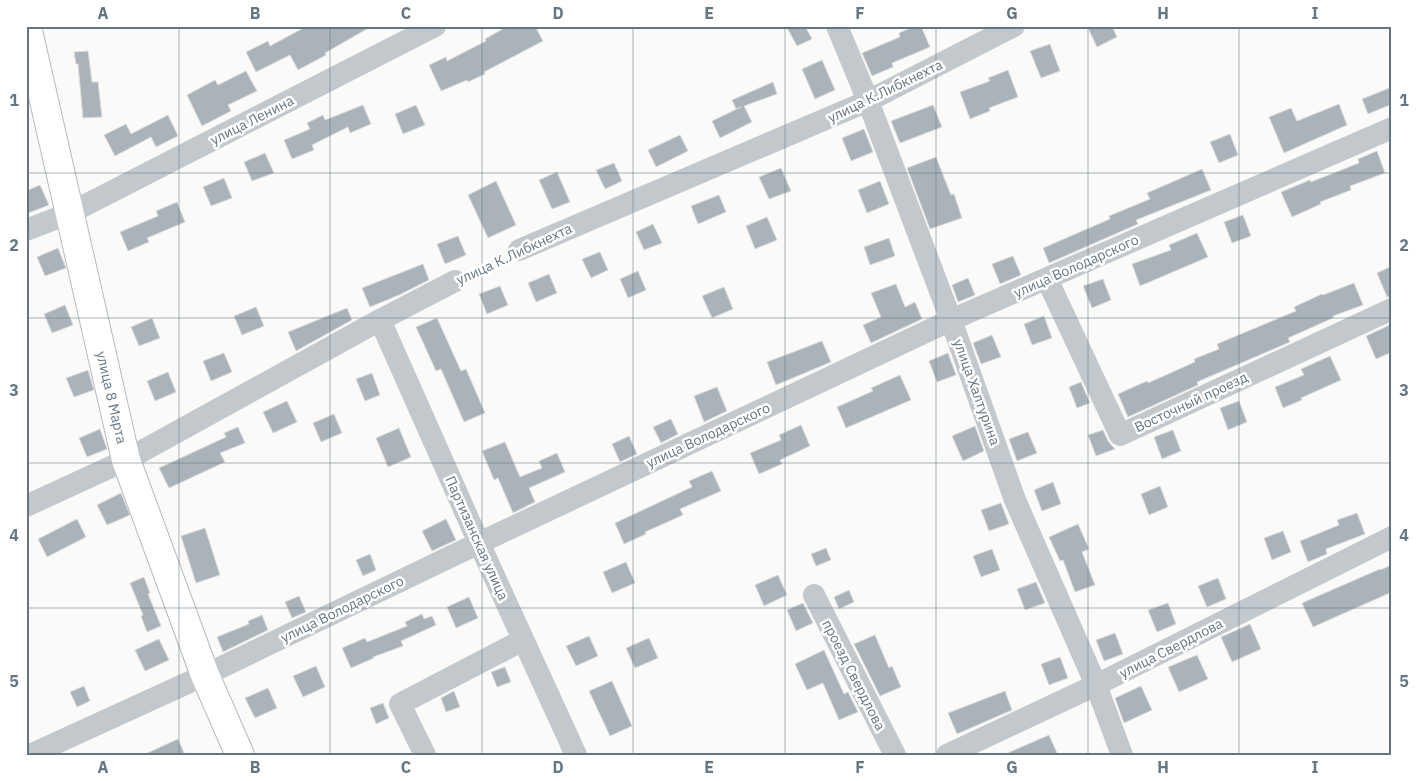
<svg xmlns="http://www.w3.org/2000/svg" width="1418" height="781" viewBox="0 0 1418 781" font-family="'IBM Plex Sans',sans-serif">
<rect width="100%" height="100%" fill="#fafaf8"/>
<path fill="#aab3b9" stroke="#dcdcda" d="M307 26H372L325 53 326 55 298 70 290 55 256 72 246 52 268 41 270 46Z
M508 26H535L543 41 484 72 485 74 468 82 467 80 441 91 429 65 446 57 447 61 486 41 485 39Z
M786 26H805L812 39 797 46Z
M915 26H921L930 47 892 63 893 67 872 76 862 53 900 37 899 33Z
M1087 26H1112L1117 37 1097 47Z
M1050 44 1060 71 1041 78 1030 51Z
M88 51 92 82H98L102 117 83 118 78 64H76L74 52Z
M822 60 835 90 815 99 802 69Z
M1008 70 1018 97 989 108 990 111 970 119 960 92 990 81 988 78Z
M246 71 257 91 228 105 231 111 202 126 187 95 215 80 218 85Z
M773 82 777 94 744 106 752 122 720 138 712 121 741 107 736 109 732 100Z
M1392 87V104L1368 114 1362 99Z
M1339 104 1347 125 1284 153 1269 117 1291 108 1297 121Z
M363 105 371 124 350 133 348 127 312 145 314 150 292 159 284 140 310 129 307 123 323 115 325 120Z
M416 105 425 125 403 134 395 114Z
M933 105 942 127 900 143 891 121Z
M168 115 178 136 156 147 151 137 115 156 104 135 126 124 131 134Z
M864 129 873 152 851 161 842 138Z
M1230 134 1238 155 1219 163 1210 142Z
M680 135 688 151 656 167 648 150Z
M1377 151 1385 173 1350 186 1351 190 1320 202 1321 204 1292 217 1281 192 1310 180 1311 182 1359 163 1358 159Z
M265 153 274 173 252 181 244 162Z
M936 157 951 195 954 194 962 218 930 229 907 168Z
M614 163 622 181 605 189 596 170Z
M781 168 791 191 769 199 759 177Z
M1202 169 1211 190 1136 220 1138 224 1049 263 1043 248 1110 219 1109 216 1150 199 1147 193Z
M557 172 570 202 552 209 539 180Z
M224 178 232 198 211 206 203 187Z
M496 181 516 225 488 238 468 195Z
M880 181 889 204 867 213 858 190Z
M40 185 49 205 26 214V191Z
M719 195 726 212 698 224 691 206Z
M177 202 185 222 147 238 149 242 128 251 120 232 158 216 156 211Z
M1243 215 1251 236 1232 243 1224 222Z
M767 217 777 240 755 249 746 226Z
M653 224 662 243 644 250 636 232Z
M1197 233 1208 257 1140 286 1132 264 1171 250 1169 245Z
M458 236 466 255 445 264 437 244Z
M889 238 895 256 870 265 864 247Z
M58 248 66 268 45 276 37 257Z
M600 252 608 270 591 278 582 259Z
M1013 256 1021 275 1000 284 992 264Z
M423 264 429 280 399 295 370 307 362 288Z
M1392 266V296L1387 297 1377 273Z
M638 271 646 290 628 298 620 279Z
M549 274 557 293 536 302 528 283Z
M968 278 975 295 958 302 952 285Z
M1103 279 1111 300 1092 308 1083 286Z
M1354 283 1363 305 1333 316V318L1288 338 1290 342 1197 382 1198 385 1128 417 1118 394 1147 381 1148 383 1195 362 1194 359 1219 349 1217 344 1296 311 1294 307 1322 294 1323 295Z
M896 284 905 307 915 302 922 319 871 343 863 325 881 317 871 293Z
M500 286 508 305 487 314 479 294Z
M724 287 733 309 712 318 702 296Z
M65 305 73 325 52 333 44 314Z
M256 307 264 326 242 335 234 316Z
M347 308 352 320 296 351 288 332Z
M1044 316 1052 338 1032 345 1024 324Z
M152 318 160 338 139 346 131 327Z
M437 318 461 371 466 369 485 413 464 422 441 369 436 371 416 327Z
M1392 324V352L1376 359 1366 336Z
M992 335 1001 357 981 364 973 343Z
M822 341 831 362 776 385 767 362Z
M224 353 232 372 211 381 203 361Z
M948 353 956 375 937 382 929 361Z
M1330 356 1341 380 1301 398 1302 400 1283 408 1275 387 1304 375 1301 369Z
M88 370 94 390 74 397 66 378Z
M168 372 176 392 155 401 147 381Z
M372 373 380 395 365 401 356 379Z
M900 375 911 400 846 428 837 407 873 391 871 388Z
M1081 382 1090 403 1077 408 1069 387Z
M717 387 727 411 704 422 694 396Z
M287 401 297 422 273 433 263 412Z
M1239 401 1247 422 1228 430 1220 408Z
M334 414 342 433 321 442 313 423Z
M671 419 678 434 661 443 653 427Z
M801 425 810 446 780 460 782 464 759 474 750 453 781 440 779 435Z
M975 426 984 451 963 461 952 436Z
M238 427 245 443 220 453 225 462 169 488 159 468 226 437 224 433Z
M399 428 411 457 388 467 376 438Z
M100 429 107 449 87 457 79 438Z
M1103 430 1108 441 1115 449 1096 456 1088 435Z
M1173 430 1181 451 1162 459 1154 437Z
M1028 432 1037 453 1017 461 1009 439Z
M629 436 637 454 620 462 612 444Z
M505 442 520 477 542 468 539 461 557 453 565 472 529 488 535 502 513 513 498 478 494 480 482 451Z
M712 471 721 491 680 509 683 515 645 532 646 534 624 544 615 523 692 487 689 481Z
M1053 482 1061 504 1042 511 1034 490Z
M1160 486 1168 507 1149 515 1141 494Z
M121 493 130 515 107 525 97 505Z
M1001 503 1009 524 989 531 981 510Z
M1357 513 1365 534 1326 549 1327 554 1308 562 1300 541 1339 525 1337 520Z
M77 519 86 537 47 557 38 539Z
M446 519 456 540 432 551 422 531Z
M1078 524 1089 549 1082 552 1095 585 1075 592 1063 560 1060 561 1049 537Z
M205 528 220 575 196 583 181 536Z
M1283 531 1291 552 1272 560 1264 538Z
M826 548 831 560 816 566 811 554Z
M992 549 1000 570 981 577 973 556Z
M370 554 376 570 363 576 356 560Z
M626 562 635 583 612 593 603 572Z
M1392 565V592L1313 627 1302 603 1380 569V570Z
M778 575 787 595 764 606 755 585Z
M144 577 150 593 148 594 161 626 147 632 141 616 143 615 130 583Z
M1218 578 1226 599 1207 607 1198 586Z
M1036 582 1045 603 1025 610 1017 589Z
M849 590 854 602 839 609 834 597Z
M299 596 306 612 292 618 285 602Z
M469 597 478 618 456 628 447 607Z
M803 603 813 623 796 631 787 610Z
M1168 603 1176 624 1157 632 1148 610Z
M422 614 424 619 432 616 436 625 401 641 403 646 373 657 374 658 351 668 342 648 365 638 367 642 407 626 405 622Z
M262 615 268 630 223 652 217 637 249 624 248 621Z
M1250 624 1261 649 1232 662 1221 637Z
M1115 633 1123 654 1104 661 1096 640Z
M875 635 889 668 892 666 901 687 880 696 854 644Z
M589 636 598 656 576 666 566 646Z
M649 638 658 658 635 668 626 648Z
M159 639 169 660 145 671 135 650Z
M824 650 844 694 848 692 858 712 839 720 823 683 807 690 795 664Z
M1197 655 1208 679 1179 692 1168 667Z
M1060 657 1068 678 1049 685 1041 664Z
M316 666 325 687 303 697 293 676Z
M505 667 511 682 497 687 491 672Z
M612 681 632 726 610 736 589 691Z
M84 686 90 701 77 707 70 692Z
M1141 686 1152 710 1124 723 1115 698Z
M268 688 277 708 255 718 245 698Z
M454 691 460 707 446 712 441 698Z
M1005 691 1012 710 957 734 948 713Z
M383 703 389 718 376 724 370 708Z
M1049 735 1058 755H1003Z
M178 739 185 755H143Z"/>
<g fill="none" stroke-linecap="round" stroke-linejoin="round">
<defs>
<g id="major">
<path id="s1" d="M27 26 126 460 205 675 240 755"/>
</g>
</defs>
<use href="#major" stroke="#b5babe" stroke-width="30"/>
<path stroke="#bbbfc2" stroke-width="2.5" stroke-dasharray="2.5 2.5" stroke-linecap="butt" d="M472 273 503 257"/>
<path stroke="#c3c8cc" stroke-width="22" d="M837 26 868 101 951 320 1015 500 1096 685 1122 755
M26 230 70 213 435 26
M519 250 868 101 1014 26
M1047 279 1120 435 1392 309
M380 320 479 543 576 755
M26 506 126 460 380 320 455 281
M814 595 895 755
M30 755 205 675 479 543 951 320 1392 128
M425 755 400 704 523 640
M947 755 1096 685 1392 537"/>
<use href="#major" stroke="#fff" stroke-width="28"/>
</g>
<path fill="none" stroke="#657683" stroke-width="1" stroke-opacity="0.55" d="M179 26V755M330 26V755M482 26V755M633 26V755M785 26V755M936 26V755M1088 26V755M1239 26V755M26 173H1392M26 318H1392M26 463H1392M26 608H1392"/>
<g text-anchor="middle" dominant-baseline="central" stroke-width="5" stroke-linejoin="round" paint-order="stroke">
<g font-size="14" fill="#657683" stroke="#fff">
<text transform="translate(885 91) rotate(-26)">улица К.Либкнехта</text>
<text transform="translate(252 120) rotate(-27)">улица Ленина</text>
<text transform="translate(514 254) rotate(-25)">улица К.Либкнехта</text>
<text transform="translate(1076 266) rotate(-24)">улица Володарского</text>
<text transform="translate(977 392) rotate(70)">улица Халтурина</text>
<text stroke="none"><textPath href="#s1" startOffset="381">улица 8 Марта</textPath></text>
<text transform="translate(1191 402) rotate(-25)">Восточный проезд</text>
<text transform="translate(708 435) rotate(-25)">улица Володарского</text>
<text transform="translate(477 538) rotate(66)">Партизанская улица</text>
<text transform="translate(342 609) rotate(-26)">улица Володарского</text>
<text transform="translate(1171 648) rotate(-27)">улица Свердлова</text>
<text transform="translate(854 675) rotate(63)">проезд Свердлова</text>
</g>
</g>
<rect width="1418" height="781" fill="none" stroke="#ffffff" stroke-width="55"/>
<rect x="28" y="28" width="1362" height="726" fill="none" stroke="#657683" stroke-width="2"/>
<g font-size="16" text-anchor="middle" font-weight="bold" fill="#657683">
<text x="103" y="19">A</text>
<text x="255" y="19">B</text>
<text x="406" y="19">C</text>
<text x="558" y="19">D</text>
<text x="709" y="19">E</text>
<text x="860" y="19">F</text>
<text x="1012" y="19">G</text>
<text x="1163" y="19">H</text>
<text x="1315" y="19">I</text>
<text x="14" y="106">1</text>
<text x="1404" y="106">1</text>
<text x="14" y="251">2</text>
<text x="1404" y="251">2</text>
<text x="14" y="396">3</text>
<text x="1404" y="396">3</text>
<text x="14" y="541">4</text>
<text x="1404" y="541">4</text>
<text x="14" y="687">5</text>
<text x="1404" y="687">5</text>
<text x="103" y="773">A</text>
<text x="255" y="773">B</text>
<text x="406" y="773">C</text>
<text x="558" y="773">D</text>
<text x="709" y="773">E</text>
<text x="860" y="773">F</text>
<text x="1012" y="773">G</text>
<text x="1163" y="773">H</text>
<text x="1315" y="773">I</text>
</g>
</svg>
